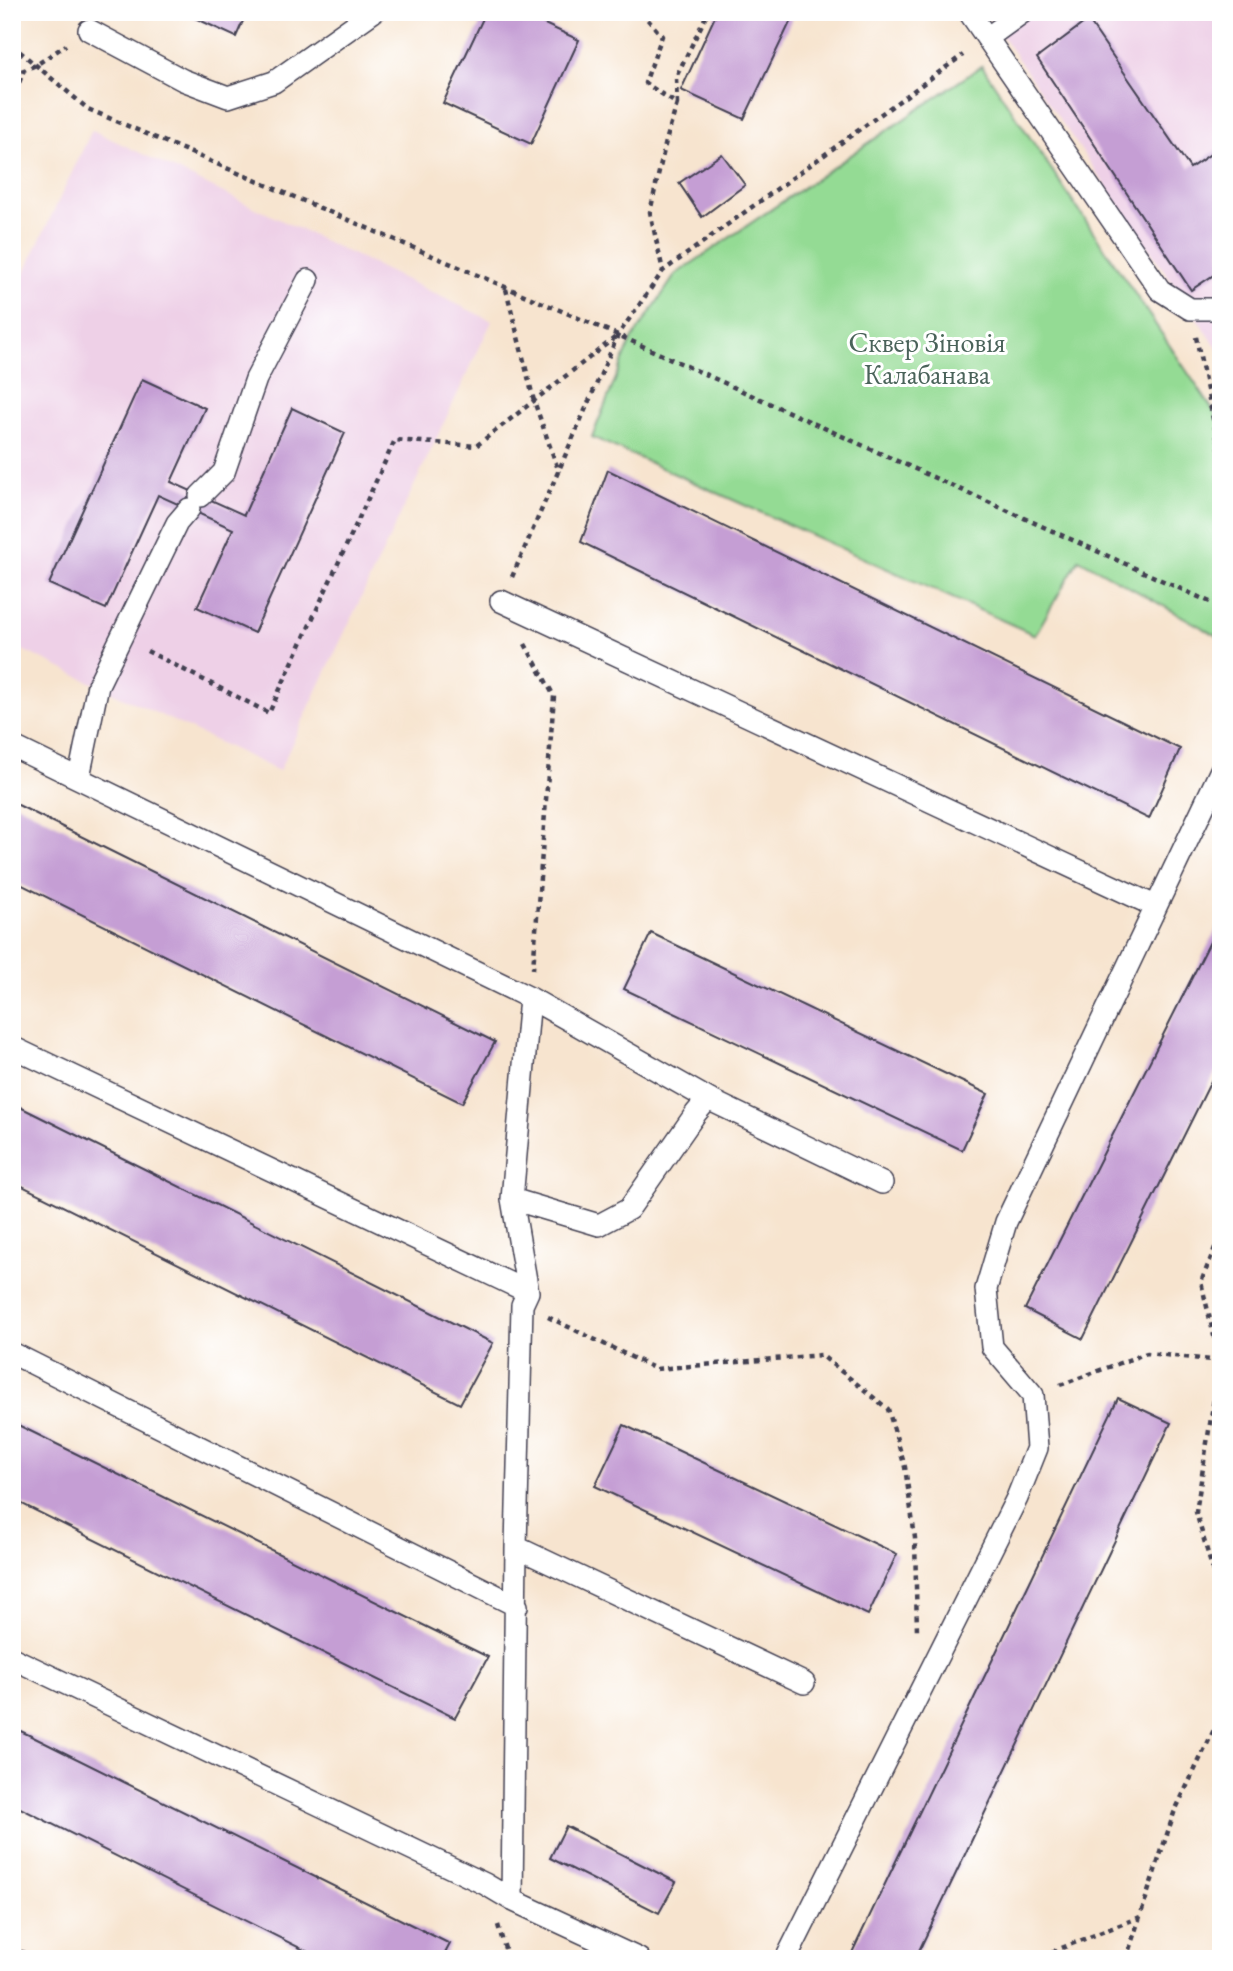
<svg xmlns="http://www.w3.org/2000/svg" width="1233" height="1971" viewBox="0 0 1233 1971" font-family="'EB Garamond',serif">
<rect width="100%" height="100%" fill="#fff"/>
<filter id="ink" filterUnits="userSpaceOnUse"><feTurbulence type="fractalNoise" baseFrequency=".0143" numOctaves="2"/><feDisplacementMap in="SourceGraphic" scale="14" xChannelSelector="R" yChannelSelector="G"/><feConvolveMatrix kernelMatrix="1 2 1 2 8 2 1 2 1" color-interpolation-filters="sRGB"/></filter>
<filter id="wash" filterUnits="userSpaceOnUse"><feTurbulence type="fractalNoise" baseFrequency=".00686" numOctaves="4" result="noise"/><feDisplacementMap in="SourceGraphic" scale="28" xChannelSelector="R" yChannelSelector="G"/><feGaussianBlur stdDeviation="1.57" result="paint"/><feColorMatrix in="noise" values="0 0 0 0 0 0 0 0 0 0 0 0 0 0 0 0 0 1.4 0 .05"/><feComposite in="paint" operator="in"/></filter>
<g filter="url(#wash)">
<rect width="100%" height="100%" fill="#f7e4cf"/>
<path fill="#eed0e7" d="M986 12H1221V353L998 30Z
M92 130 492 321 279 771 12 645V299Z"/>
<path fill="#94db94" stroke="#5b7e68" stroke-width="2" d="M982 66 1221 422V638L1079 559 1035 635 592 437 631 341 676 274Z"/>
<g id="blocks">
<path fill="#c59ed4" d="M182 12H247L236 37Z
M486 12H519L579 40 531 144 443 103Z
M717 12H753L759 15 760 12H795L744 119 681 90Z
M1088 20 1190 168 1221 147V270L1191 290 1037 58Z
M722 154 745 185 702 217 679 183Z
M142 379 205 408 171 482 244 515 292 408 345 433 254 633 197 607 233 529 158 495 106 609 49 584Z
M608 470 1180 749 1149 819 581 542Z
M12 802 495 1042 462 1103 12 880Z
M1221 920V1061L1083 1339 1025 1309Z
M651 933 988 1094 962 1150 624 989Z
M12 1103 493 1343 460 1404 12 1181Z
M1118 1398 1171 1423 915 1959H849Z
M12 1422 488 1657 455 1718 12 1499Z
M624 1425 897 1554 868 1615 595 1486Z
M12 1727 29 1735 450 1944 442 1959H322L12 1804Z
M566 1826 676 1882 659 1913 550 1858Z"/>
</g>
</g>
<g filter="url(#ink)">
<use href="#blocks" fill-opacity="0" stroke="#423f51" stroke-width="2"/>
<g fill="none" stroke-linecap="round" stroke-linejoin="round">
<defs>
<path id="lane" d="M969 12 987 38 1023 12
M89 30 183 80 228 97 274 82 373 12
M987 38 1160 290 1190 309H1221
M200 496 224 472 256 379 308 280
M501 601 1155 906
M12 746 530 998 708 1099 882 1183
M79 777 98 685 177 523 189 509
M12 1047 528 1292
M512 1199 599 1225 629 1209 696 1113 708 1099
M12 1353 517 1606
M516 1547 804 1683
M12 1658 485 1884 512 1900 639 1959
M512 1900 516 1547 522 1305 528 1292 512 1199 530 998
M786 1959 1017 1498 1037 1448 1033 1395 992 1347 986 1289 1006 1222 1221 770"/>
</defs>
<use href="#lane" stroke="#423f51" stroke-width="24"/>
<path stroke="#423f51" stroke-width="4.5" stroke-dasharray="5 5" stroke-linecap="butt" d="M641 12 662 36 645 83 677 104 666 141 650 212 663 271
M12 45 88 109 618 335 1221 607
M12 75 36 65 66 45
M12 101 24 70
M677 104 676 77 708 12
M506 289 534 401 559 472
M1196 337 1221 457
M512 577 618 335 663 271 963 55
M525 644 554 696 533 969
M147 651 269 713 395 440 476 446 617 336
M548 1317 656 1369 821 1355 888 1409 905 1467 915 1538 917 1632
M1220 1361 1196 1512 1221 1599
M1060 1385 1147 1353 1220 1361 1201 1282 1221 1233
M498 1925 508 1959
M12 1947 36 1959
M1034 1959 1140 1917
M1126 1959 1174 1813 1221 1715"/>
<use href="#lane" stroke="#fff" stroke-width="21"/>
</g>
</g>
<g text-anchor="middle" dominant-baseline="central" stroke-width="6" stroke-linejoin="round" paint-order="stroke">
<g font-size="28" fill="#4a635a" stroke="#fff">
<text x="927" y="342">Сквер Зіновія<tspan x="927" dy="32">Калабанава</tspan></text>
</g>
</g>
<rect width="1233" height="1971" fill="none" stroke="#fff" stroke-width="42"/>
</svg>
